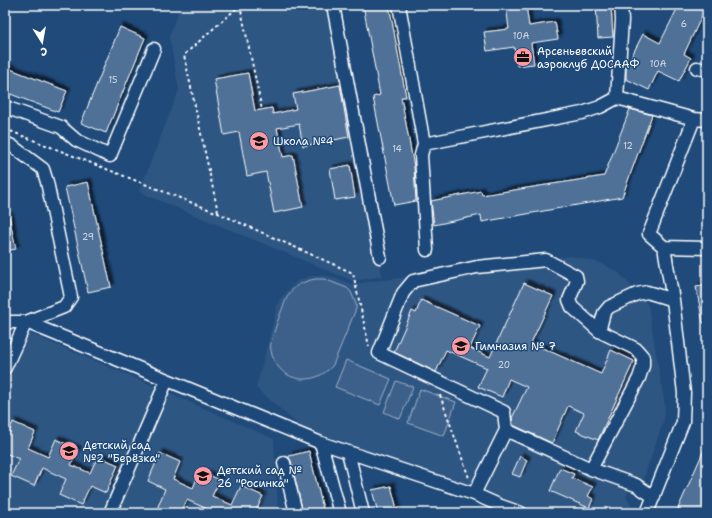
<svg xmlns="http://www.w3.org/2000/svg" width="712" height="518" viewBox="0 0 712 518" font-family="'Shantell Sans',sans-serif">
<defs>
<filter id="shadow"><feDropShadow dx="3.5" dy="-3.5" stdDeviation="1" flood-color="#0009"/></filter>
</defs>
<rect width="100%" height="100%" fill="#1f4a7a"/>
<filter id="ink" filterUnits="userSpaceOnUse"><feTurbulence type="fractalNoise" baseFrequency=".025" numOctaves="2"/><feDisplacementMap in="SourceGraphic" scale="8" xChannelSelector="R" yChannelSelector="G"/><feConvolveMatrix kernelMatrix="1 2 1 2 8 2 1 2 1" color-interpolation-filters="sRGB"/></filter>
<g filter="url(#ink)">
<path fill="#2e5683" d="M181 5H335L382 276 353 281 139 192 179 90 169 36Z
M571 256 601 263 619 273 648 305 665 406 664 420 641 486 630 487 626 497 633 509 632 513H528L301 427 256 388 279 300 297 281 311 276H328L352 284Z
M28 333 159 388 106 513H5V388Z
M166 392 274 439 278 513H113Z"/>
<path fill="#3c618b" stroke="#9eb0c5" d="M315 279H324L347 288 351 292 356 304V309L333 365C315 387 281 383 272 355 271 351 270 346 271 343 272 336 285 299 289 294 295 285 305 281 315 279Z
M346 360 391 379 380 405 335 387Z
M396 381 413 387 400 419 384 412Z
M420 389 456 402 444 436 408 423Z"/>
<path fill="#507197" stroke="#fff" filter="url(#shadow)" d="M363 5H389L406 97H401L414 167 416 201 394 205 373 97 380 95Z
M506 5H526L529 26 555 22 558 39 531 43 534 64 517 66 514 47 487 51 484 32 509 29Z
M596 5H611L613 37 598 38Z
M679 5H707L684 54 691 58 679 81 658 71 649 90 626 79V67L643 34 660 43Z
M120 27 145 38 106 133 81 123Z
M5 67 67 91 58 112 5 92Z
M248 73 255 111 272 108 273 114 296 109 293 94 340 85 349 137 303 146 299 124 277 128 283 157 293 155 303 207 274 213 266 172 247 176 239 132 224 135 214 79Z
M630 109 652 115 622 197 482 222 481 215 434 225 431 201 481 191 482 195 604 176Z
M350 165 355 197 335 200 330 169Z
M88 182 111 287 88 292 65 187Z
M9 216 16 249 5 251V217Z
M524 283 553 296 531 343 601 374 611 350 634 361 598 440 576 431 584 413 568 406 552 443 513 425 512 418 527 387 509 379 502 397 478 387 487 368 446 350 436 372 394 352 412 311 416 313 421 300 480 326 470 348 490 357Z
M707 285V323H703L696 287Z
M13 422 35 432 28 448 48 457 56 439 78 450 71 465 90 473 98 456 118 465 106 493 90 486 81 505 59 495 66 479 42 468 34 486 11 476 19 459 5 453V441Z
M707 443V502L702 513H676Z
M309 451 324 513H303L291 461 289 458V456Z
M160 453 180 462 173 479 193 488 200 471 220 480 212 496 232 505 241 486 263 496 255 513H211L212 511 187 500 181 513H166L157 509 165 489 148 481Z
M520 456 527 460 520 477 512 474Z
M560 468 574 474 572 478 593 487 588 496 593 499 589 508 550 491Z
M391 486 398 513H378L372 490Z"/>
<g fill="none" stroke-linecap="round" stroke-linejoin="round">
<defs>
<path id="minor" d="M333 5 380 257
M399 5 424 144 582 113 600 107 617 98
M621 5 622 20 617 98 694 119 707 120
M697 68 707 70
M5 107 61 127 76 140 110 156 154 49
M5 143 12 146 43 169 47 182 71 297 64 307 26 322 5 368
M424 144 421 155 427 250
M664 247 707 248
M5 322H26L321 443 474 494 501 506 521 513
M599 331 604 313 609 307 637 294 647 292 673 300
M506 430 591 469 636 485 654 497
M321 443 340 513
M348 452 363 513
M284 463 296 513
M474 494 506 430 504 412 379 353 403 293 413 281 477 267 546 260 576 276 577 281 569 300 572 307 599 331 636 349 643 357V366L639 378 591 469
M110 513 167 380
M647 513 683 422 684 393 673 300 664 247 649 234 694 119"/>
</defs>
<use href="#minor" stroke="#fff" stroke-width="15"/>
<path stroke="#fff" stroke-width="2" stroke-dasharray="3 3" stroke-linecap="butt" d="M240 5 262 110
M5 129 218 213 353 273 369 346
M218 212 184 55 240 5
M440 395 469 478"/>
<use href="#minor" stroke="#1f4a7a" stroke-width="12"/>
</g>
</g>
<defs>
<symbol id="office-disc" viewBox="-11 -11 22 22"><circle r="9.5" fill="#ff9aa2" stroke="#1f4a7a"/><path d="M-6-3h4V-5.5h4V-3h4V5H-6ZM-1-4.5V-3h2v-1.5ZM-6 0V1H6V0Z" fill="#111"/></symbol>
<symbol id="school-disc" viewBox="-11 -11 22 22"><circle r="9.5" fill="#ff9aa2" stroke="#1f4a7a"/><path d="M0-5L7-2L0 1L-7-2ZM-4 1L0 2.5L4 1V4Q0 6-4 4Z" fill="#111"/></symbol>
</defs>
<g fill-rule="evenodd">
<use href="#office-disc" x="512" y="46" width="22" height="22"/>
<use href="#school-disc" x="248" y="130" width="22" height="22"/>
<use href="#school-disc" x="450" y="335" width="22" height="22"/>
<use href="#school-disc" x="58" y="440" width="22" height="22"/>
<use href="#school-disc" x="192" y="465" width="22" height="22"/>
</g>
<g text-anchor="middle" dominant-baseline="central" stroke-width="3" stroke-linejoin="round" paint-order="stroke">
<g font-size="9" fill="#d3dce5">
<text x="684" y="24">6</text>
<text x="521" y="36">10А</text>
<text x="658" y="64">10А</text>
<text x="113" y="80">15</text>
<text x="628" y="146">12</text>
<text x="397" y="149">14</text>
<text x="88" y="237">29</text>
<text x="504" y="365">20</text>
</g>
<g font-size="11" fill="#fff" stroke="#1f4a7a" text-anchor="start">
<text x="537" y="51">Арсеньевский<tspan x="537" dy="13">аэроклуб ДОСААФ</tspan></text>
<text x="273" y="141">Школа №4</text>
<text x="475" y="346">Гимназия № 7</text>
<text x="83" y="445">Детский сад<tspan x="83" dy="13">№2 "Берёзка"</tspan></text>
<text x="217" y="470">Детский сад №<tspan x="217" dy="13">26 "Росинка"</tspan></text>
</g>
</g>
<rect width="712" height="518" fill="none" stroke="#1f4a7a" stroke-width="20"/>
<rect x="10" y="10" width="692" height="498" fill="none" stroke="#fff" stroke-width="1.5" filter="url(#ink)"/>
<g transform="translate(42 42) rotate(169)" stroke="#1f4a7a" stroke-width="3" paint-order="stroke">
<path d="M0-3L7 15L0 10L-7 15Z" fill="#ffffff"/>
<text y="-6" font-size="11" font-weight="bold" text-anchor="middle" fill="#ffffff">С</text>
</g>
</svg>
